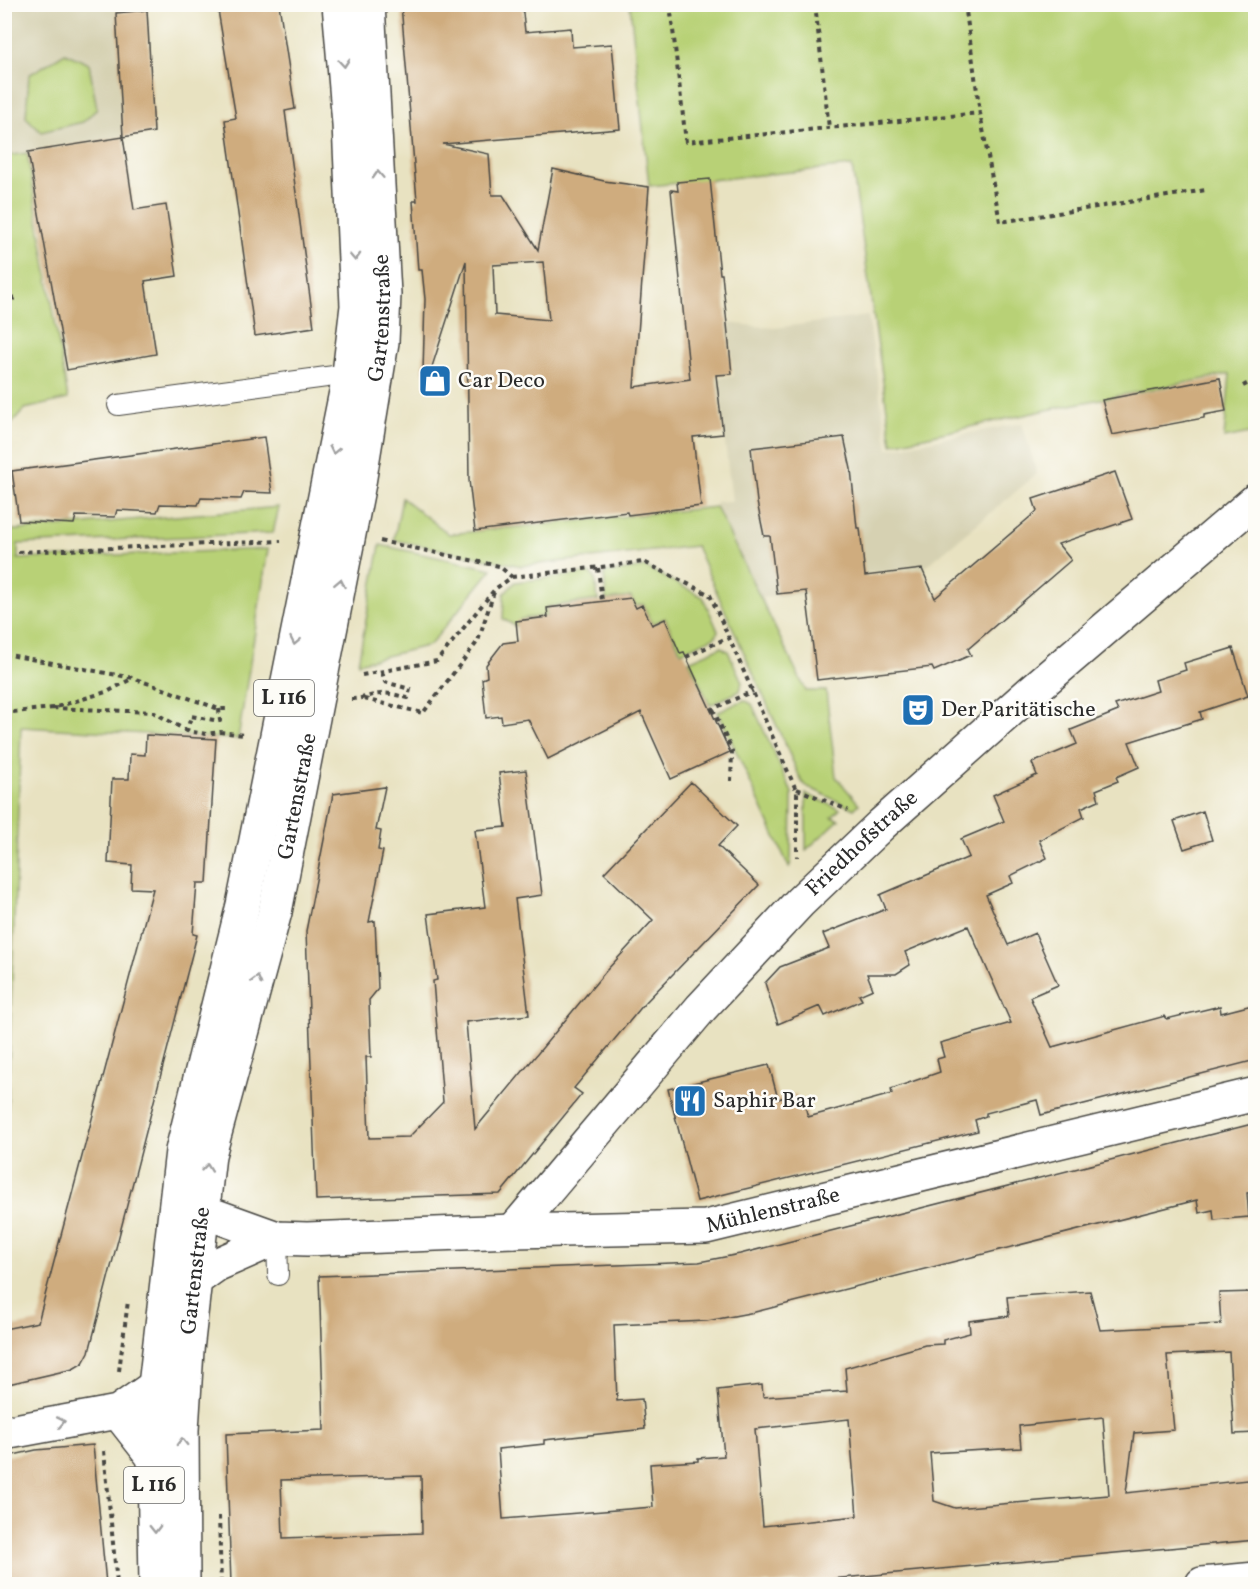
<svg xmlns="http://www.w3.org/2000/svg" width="1260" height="1589" viewBox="0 0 1260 1589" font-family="Vollkorn,serif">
<rect width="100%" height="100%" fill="#fdfcf7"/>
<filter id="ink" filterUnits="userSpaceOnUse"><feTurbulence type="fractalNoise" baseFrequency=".0167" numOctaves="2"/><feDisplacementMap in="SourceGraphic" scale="12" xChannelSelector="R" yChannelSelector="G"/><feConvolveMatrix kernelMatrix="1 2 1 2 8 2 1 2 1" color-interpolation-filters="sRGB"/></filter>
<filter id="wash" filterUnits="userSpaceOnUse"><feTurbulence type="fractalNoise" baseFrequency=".008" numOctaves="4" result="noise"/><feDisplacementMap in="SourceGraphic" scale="24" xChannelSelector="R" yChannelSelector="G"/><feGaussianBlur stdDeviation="1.35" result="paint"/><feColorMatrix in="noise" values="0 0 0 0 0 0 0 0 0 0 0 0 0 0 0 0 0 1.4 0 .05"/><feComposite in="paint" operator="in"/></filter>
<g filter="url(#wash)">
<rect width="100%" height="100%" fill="#e8e2c1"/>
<path fill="#d6d1b2" d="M5 5H116L123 137 5 155Z
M868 316 888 449 1022 423 1037 474 924 568 867 573V587L761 598 715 502 732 501 717 378 734 376 727 323 774 328Z"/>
<path fill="#b8d176" stroke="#727e50" stroke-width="1.5" d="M630 5H1255V432L1224 438 1230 374 1065 406 892 444 852 166 649 186Z
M65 53 89 64 97 109 83 122 41 132 26 117 29 75Z
M27 153 68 399 25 409 5 431V156Z
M402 498 449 534 716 507 806 691H826L836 777 859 804 854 809 808 787 802 782 696 546 521 566 394 540Z
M279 507 273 533 18 544V559L268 549 238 739 21 727 5 1174V531Z
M380 545 492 569 430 645 358 663Z
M645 567 703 597 718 631 715 637 681 652 665 618 652 624 643 604 636 606 631 597 606 600 604 573Z
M590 573 595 578 598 600 546 607 547 616 521 619 515 626 503 619 504 594 515 582Z
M721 647 728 651 742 682 740 691 710 705 689 661Z
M744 700 752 704 792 793 791 862 789 867 718 712Z
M806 794 840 809 832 817 839 820 806 850Z"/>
<g id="blocks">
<path fill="#cfac7e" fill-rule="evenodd" d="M217 4H279L295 109 285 111 314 327 255 336 225 120 236 118Z
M401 4H522L525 32 571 28 572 47 612 44 620 129 443 144 489 154 492 195H503L538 250 553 169 604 181 649 187 634 387 690 379 671 190 678 191 677 182 710 179 720 274H722L732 374 716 375 723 434 693 437 701 506 628 515 627 512 475 531 469 480 466 261 430 373 423 372 425 299 422 270H418L413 201H417ZM543 262 549 320 495 315 493 265Z
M147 10 154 132 123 137 116 13Z
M123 137 134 210 166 205 177 276 145 281 156 354 67 370 28 152Z
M1220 378 1226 411 1204 415V418L1112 435 1102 400Z
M264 437 272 493 244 492 241 499 201 498 198 505 160 504 157 512 117 510 115 517 76 516 74 524 19 521 12 471Z
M844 437 851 469 857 528H860L865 576 922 569 935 598 1037 511 1033 499 1115 472 1132 519 1058 544 1071 560 968 649 971 655 934 671 932 667 817 680 806 591 777 594 770 536H764L757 502 751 448Z
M631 598 636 608 642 605 652 625 665 619 680 653 684 652 730 752 671 779 641 712 548 759 528 719 502 723 501 716 486 718 482 679 487 677 486 665 503 643 518 641 516 621 548 617 547 608Z
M1233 648 1248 696 1200 712 1202 719 1129 742 1139 767 1116 777 1118 781 1096 790 1099 800 1081 808 1084 817 1039 840 1047 858 1010 876 1013 883 986 895 1008 945 1035 933 1058 985 1030 997 1052 1047 1165 1016 1167 1019 1220 1006 1221 1013 1256 1004V1060L1041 1115 1037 1100 986 1113V1116L975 1120 978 1131 697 1201 668 1089 769 1065 778 1099 796 1094 799 1104 804 1102 808 1117 892 1094 891 1089 940 1072 937 1059 944 1057 940 1043 1011 1023 968 926 905 952 910 965 896 974H867L873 989 859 995 862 1000 825 1016 820 1006 778 1024 765 983 780 967 829 948 823 934 886 909 880 895 969 857 961 839 1004 821 993 795 1037 775 1032 763 1077 744 1071 730 1118 711 1115 705 1158 691 1155 680 1186 670 1184 663Z
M146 735 216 739 207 883H197L193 934 197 935 89 1352 83 1363 73 1369 4 1385V1329L38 1322 153 889 131 888 132 865 108 863 112 779H129L130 754 145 755Z
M526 770 542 895 515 899 529 1015 466 1022 475 1129 606 971 653 920 604 873 691 782 737 826 718 846 759 885 644 1004 574 1088 582 1094 500 1194 316 1200 306 931 333 794 385 787 376 830 381 831 378 850 383 851 369 922 375 921 378 989 369 1000 371 1057H366L369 1138 409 1137 443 1102 433 981 437 980 428 914 485 907 475 830 506 827 499 773Z
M1203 811 1212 840 1184 849 1174 821Z
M1256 1123V1192L1247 1193 1249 1217 1214 1220 1213 1210 1199 1213 1197 1200 755 1312 707 1321 614 1325 617 1401 642 1399 645 1429 544 1440V1444L498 1449 503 1519 653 1507 650 1464 698 1461V1458L724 1456 718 1390 762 1385 763 1397 847 1391 845 1368 925 1345 943 1344V1340L970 1333 969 1321 1009 1316 1007 1297 1090 1291 1100 1330 1221 1324 1219 1293 1256 1292V1433L1234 1434 1229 1352 1167 1355 1174 1430 1134 1433 1126 1493 1256 1479V1540L776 1584H231L226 1434 324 1430 319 1276 699 1262 740 1254ZM1103 1417 1109 1495 955 1508 934 1501 930 1453 1021 1448 1019 1426ZM849 1419 857 1516 763 1526 755 1429ZM421 1476 422 1533 283 1538 281 1480Z
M93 1445 106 1584H4V1457L36 1450Z"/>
</g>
</g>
<g filter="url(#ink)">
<use href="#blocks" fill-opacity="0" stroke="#474642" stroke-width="1.5"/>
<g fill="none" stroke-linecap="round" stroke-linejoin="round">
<defs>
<path id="service" d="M118 405 349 374
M277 1238 278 1275"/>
<g id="minor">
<path id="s1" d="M202 1211 277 1238 307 1239 513 1231 706 1227 1256 1094"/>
<path id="s2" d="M513 1231 701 1008 800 902 882 824 1032 691 1256 500"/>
<path d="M195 1280 216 1265 277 1238"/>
<path d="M118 1412 154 1458"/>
<path d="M4 1433 118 1412 155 1386 170 1369"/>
</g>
<path id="tertiary" d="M1202 1584 1256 1579"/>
<g id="primary">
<path d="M156 1584 154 1458 155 1386 182 1151 243 905 348 382 357 306 349 124 339 4"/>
<path id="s3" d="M183 1584 182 1430 187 1350 209 1155 275 912 359 483 382 342 384 294 368 4"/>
</g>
</defs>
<use href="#service" stroke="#474642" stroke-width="22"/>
<use href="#minor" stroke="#474642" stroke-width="36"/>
<use href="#tertiary" stroke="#474642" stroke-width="36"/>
<use href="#primary" stroke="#474642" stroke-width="36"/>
<path stroke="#474642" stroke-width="4" stroke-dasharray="4.5 4.5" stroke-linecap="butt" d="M670 4 686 142 980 113
M815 4 829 128
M965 4 980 113 1000 222 1206 190
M4 280 14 300 4 309
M1243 386 1256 379
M380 541 499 566 512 577
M18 552 281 541
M598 568 602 601
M4 654 133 678 219 709H229
M686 657 729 637
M362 675 437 661 495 589 512 577 644 562 710 595 797 792V857
M351 699C363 699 369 695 380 694 389 692 399 696 408 698L410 689 385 682 382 672
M364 699 423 713 478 641 494 592
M53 708 153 712 187 731
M219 709 220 721 191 716 187 731 206 734 220 732 244 735
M713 709 732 751 731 781
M710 710 753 691
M4 713 53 708 109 691 133 678
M797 789 848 810
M119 1371 128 1301
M104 1451 117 1584
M219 1516 221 1584"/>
<use href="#service" stroke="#fff" stroke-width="20"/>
<use href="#minor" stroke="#fff" stroke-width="33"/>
<use href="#tertiary" stroke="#fff" stroke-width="33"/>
<use href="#primary" stroke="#fff" stroke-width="33"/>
</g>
<defs><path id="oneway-chevron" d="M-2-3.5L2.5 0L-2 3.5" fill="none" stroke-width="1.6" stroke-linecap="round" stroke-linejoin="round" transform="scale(1.5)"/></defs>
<g stroke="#a0a0a0">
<use href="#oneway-chevron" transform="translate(344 63) rotate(85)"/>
<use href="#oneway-chevron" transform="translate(378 175) rotate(-93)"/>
<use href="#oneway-chevron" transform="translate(355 257) rotate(87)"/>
<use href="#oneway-chevron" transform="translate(334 450) rotate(102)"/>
<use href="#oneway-chevron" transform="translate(340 583) rotate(-79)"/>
<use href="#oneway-chevron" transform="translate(295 641) rotate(101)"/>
<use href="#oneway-chevron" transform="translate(257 980) rotate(-75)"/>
<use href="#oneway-chevron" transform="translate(207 1168) rotate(-84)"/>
<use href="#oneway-chevron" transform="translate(61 1422) rotate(-11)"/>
<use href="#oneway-chevron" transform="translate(182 1442) rotate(-91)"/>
<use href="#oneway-chevron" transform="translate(155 1529) rotate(89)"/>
</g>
</g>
<defs>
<symbol id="shop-square" viewBox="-11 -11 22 22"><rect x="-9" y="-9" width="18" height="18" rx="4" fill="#1f6fb2" stroke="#fdfcf7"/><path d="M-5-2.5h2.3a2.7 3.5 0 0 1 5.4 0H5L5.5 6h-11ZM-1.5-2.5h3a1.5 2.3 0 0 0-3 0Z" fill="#fff"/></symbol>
<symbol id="theatre-square" viewBox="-11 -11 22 22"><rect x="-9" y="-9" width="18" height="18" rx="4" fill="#1f6fb2" stroke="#fdfcf7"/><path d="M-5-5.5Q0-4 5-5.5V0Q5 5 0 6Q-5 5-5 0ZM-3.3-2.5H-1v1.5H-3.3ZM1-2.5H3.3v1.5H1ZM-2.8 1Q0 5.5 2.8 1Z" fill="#fff"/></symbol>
<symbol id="restaurant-square" viewBox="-11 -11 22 22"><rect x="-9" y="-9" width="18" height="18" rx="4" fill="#1f6fb2" stroke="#fdfcf7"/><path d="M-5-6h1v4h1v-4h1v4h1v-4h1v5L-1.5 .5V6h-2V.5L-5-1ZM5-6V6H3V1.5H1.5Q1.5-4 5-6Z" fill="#fff"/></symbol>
</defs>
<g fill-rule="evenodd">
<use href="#shop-square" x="416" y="362" width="38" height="38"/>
<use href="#theatre-square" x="899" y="691" width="38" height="38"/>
<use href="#restaurant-square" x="671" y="1082" width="38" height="38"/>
</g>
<g text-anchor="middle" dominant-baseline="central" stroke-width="5" stroke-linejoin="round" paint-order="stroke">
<g fill="#fdfcf7" stroke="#6a6a68" stroke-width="1.5">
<rect x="254" y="680" width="60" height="36" rx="4.5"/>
<rect x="124" y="1467" width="60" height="36" rx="4.5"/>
</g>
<g font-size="21" font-weight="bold" fill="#2b2b2b">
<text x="284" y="698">L 116</text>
<text x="154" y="1485">L 116</text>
</g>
<g font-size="22" fill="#2b2b2b" stroke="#fdfcf7">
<text stroke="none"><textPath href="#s3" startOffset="1286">Gartenstraße</textPath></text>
<text stroke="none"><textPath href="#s3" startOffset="800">Gartenstraße</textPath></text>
<text stroke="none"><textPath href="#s2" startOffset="522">Friedhofstraße</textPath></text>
<text stroke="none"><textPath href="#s1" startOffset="578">Mühlenstraße</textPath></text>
<text stroke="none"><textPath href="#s3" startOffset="314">Gartenstraße</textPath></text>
</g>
<g font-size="22" fill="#2b2b2b" stroke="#fdfcf7" text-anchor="start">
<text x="458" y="381">Car Deco</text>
<text x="941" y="710">Der Paritätische</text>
<text x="713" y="1101">Saphir Bar</text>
</g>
</g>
<rect width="1260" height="1589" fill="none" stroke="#fdfcf7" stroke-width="24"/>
</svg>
